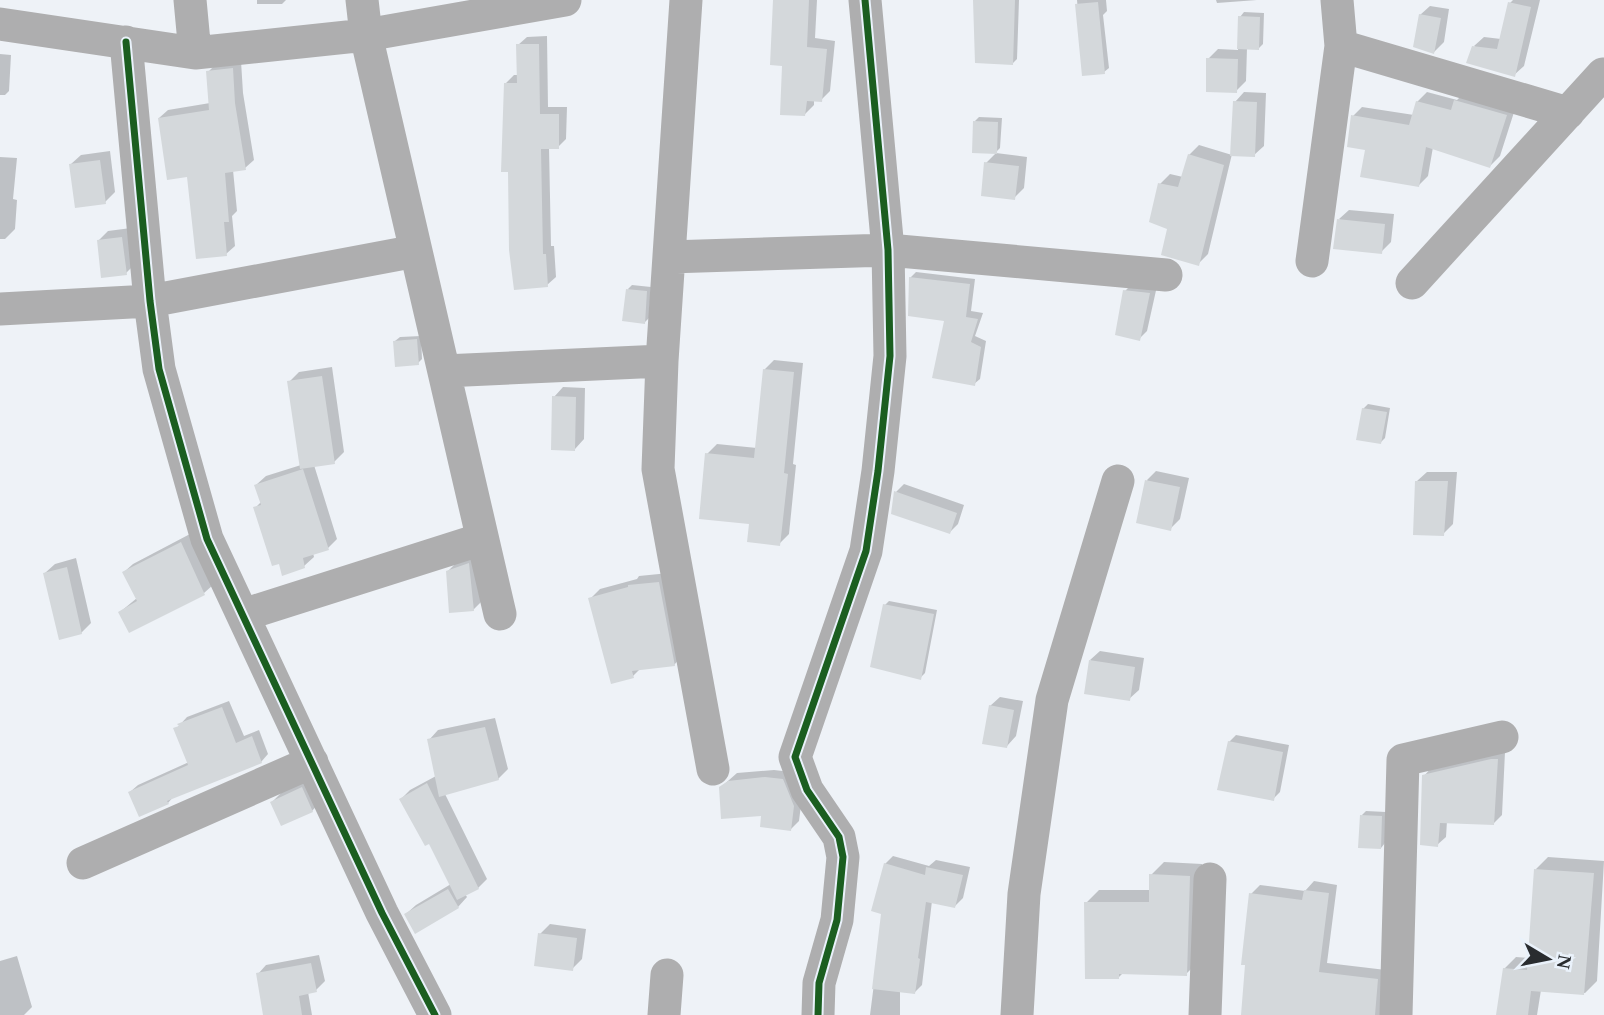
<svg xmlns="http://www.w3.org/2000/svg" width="1604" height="1015" viewBox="0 0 1604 1015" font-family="Georgia,serif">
<rect width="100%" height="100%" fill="#eef2f7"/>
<path fill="#0003" d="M257 0H286L282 4H257Z
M774 0H817L815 38 835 41 830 91 821 100H814V105L805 114 784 64Z
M975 0H1019L1017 59 1013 63Z
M1077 0H1106L1107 11 1103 15 1109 68 1104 72 1083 74Z
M1216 0H1257L1217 3Z
M1513 0H1540L1524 66 1514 75 1474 46 1484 37 1501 39 1510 3Z
M1430 6 1449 9 1444 42 1434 52 1420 15Z
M1244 12 1264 13 1263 44 1259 48H1247L1246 81 1236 91 1208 59 1218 49 1238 50 1240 17Z
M547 36 548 107H567L566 139 558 147H549L551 246H554L556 277 547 285 505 84 514 75H519L518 45 527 37Z
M0 54 11 55 9 91 5 95H0Z
M241 61 243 93 254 160 245 168 233 170 237 211 232 216 235 246 226 254 159 118 168 110 210 103 208 72 217 63Z
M1466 91 1516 106 1500 156 1490 166 1433 147 1428 176 1419 185 1367 149 1353 116 1362 107 1414 115 1417 102 1427 92 1457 100Z
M1244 92 1266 93 1264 146 1254 155 1232 154 1208 254 1198 264 1169 228 1160 184 1170 174 1183 177 1189 155 1199 145 1232 155 1235 102Z
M979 117 1002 118 1000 148 996 152 975 121Z
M110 151 115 192 105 202 71 164 81 155Z
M996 153 1027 157 1024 188 1014 198 986 163Z
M0 157 17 158 13 199 17 200 15 229 5 239H0Z
M1349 210 1394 214 1391 242 1381 252 1339 219Z
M131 228 136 263 126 273 98 241 108 231Z
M916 272 975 279 971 311 983 313 975 336 986 341 980 379 974 384 946 319 910 278Z
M1132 284 1157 286 1147 331 1139 339 1125 291Z
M632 285 651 287 649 318 645 322 628 289Z
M421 336 422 359 418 363 395 341 400 337Z
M774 360 803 363 793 464 796 465 789 534 779 544 707 454 717 444 757 448 764 370Z
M332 367 344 452 334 462 314 465 337 539 328 548 313 553 314 557 304 566 255 508 262 501 256 485 266 476 301 465 289 382 299 372Z
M563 387 585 388 584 439 575 449 554 397Z
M1368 404 1390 408 1385 438 1381 442 1363 409Z
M1156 471 1189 478 1180 519 1170 529 1147 480Z
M1427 472H1457L1453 524 1443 534 1417 481Z
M904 484 964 505 958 524 950 532 896 492Z
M190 534 213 585 204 593 120 612 137 598 124 572 133 564Z
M478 555 483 600 473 610 448 571 458 561Z
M76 558 91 623 81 633 45 573 55 564Z
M669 573 683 655 674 665 641 668 633 676 590 599 600 589 637 579 639 576Z
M889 601 937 610 925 673 920 678 885 605Z
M1100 651 1144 658 1139 690 1129 699 1090 660Z
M1000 697 1023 701 1016 736 1007 746 990 706Z
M229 701 244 736 259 730 268 754 261 762 174 796 168 803 130 792 138 785 189 762 176 729 187 717Z
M495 718 508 769 498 779 445 794 487 879 478 888 465 894 467 897 458 907 406 914 416 905 451 884 430 841 401 799 410 790 436 776 429 740 438 730Z
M1236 735 1289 745 1280 792 1273 799 1229 742Z
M1505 752 1502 815 1494 823 1447 821 1446 837 1437 845 1424 776 1432 767Z
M774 770 791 772 802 797 799 821 791 829 720 788 737 773Z
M312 779 321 801 312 811 272 802 282 792Z
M1366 811 1386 812 1385 843 1381 848 1362 815Z
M893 856 929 866 936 860 970 867 963 898 955 906 932 901 922 985 914 993 900 991V1015H870L883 913 885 864Z
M1548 857 1604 861 1597 981 1585 993 1541 990 1537 1015H1498L1504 969 1516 957 1529 958 1536 869Z
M1164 862 1202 864 1199 961 1186 974 1123 973 1119 977 1086 903 1099 890H1151V875Z
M1314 881 1337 885 1327 963 1386 970 1382 1015H1252L1251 894 1260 885 1305 891Z
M550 924 586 929 582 959 572 969 540 934Z
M319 955 325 981 316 990 308 992 312 1015H265L258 974 266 965Z
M17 956 32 1007 24 1015H0V961Z"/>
<path fill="#d4d8db" d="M773 0H809L807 47 827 49 822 102 807 101 805 116 780 115 782 66 770 65Z
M973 0H1015L1013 65 975 63Z
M1098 2 1105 74 1082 76 1075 4Z
M1508 2 1531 7 1515 77 1466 63 1472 46 1497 49Z
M1419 14 1441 18 1434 54 1413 47Z
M1238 16 1260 17 1259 50 1237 49Z
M516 44H539L540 114H559V149H541L543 254H546L548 287 514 290 509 250 508 172H501L504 83H517Z
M1206 58 1238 59 1237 93 1206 92Z
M233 68 235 103 246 170 225 173 229 222H224L227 256 196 259 187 177 167 180 158 118 209 110 206 71Z
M1454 100 1507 115 1490 168 1426 147 1419 187 1360 177 1365 150 1347 147 1351 115 1409 125 1416 101 1451 110Z
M1233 101 1257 102 1255 157 1230 156Z
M973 121 998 122 997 154 972 153Z
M1188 154 1224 165 1199 266 1161 255 1167 229 1149 222 1158 183 1178 187Z
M100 160 106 204 75 208 69 164Z
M984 162 1019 166 1015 200 981 196Z
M1337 219 1385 224 1382 254 1333 249Z
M122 237 127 275 101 278 97 240Z
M909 277 970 284 966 317 978 319 971 342 981 347 975 386 932 378 944 321 908 316Z
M626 289 647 291 645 324 622 321Z
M1123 290 1150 293 1140 341 1115 335Z
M417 339 419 365 395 367 393 341Z
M763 369 794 372 784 473 788 474 780 546 747 542 749 524 699 519 705 453 754 458Z
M322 376 335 464 300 469 287 381Z
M552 396 576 397 575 451 551 450Z
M1362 408 1387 412 1381 444 1356 440Z
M303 469 329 550 303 558 305 568 282 576 279 564 272 566 253 507 261 505 254 485Z
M1145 480 1180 487 1171 531 1136 523Z
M1415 481H1448L1444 536 1413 535Z
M894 491 957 513 950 534 891 514Z
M181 542 205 595 129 633 118 612 137 601 122 572Z
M469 563 474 611 449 613 446 571Z
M67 567 82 634 59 640 43 573Z
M659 582 675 666 632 671 634 678 611 684 588 598 628 587V585Z
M883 604 934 614 921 680 870 667Z
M1089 660 1135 667 1130 701 1084 694Z
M989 705 1014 710 1007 748 982 744Z
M222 707 236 743 252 736 262 763 167 801 169 804 139 817 128 792 188 765 173 728 179 726 177 724Z
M485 727 499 780 439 797 427 739Z
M1228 741 1283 752 1274 801 1217 790Z
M1491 759H1498L1494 825 1440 823 1438 847 1420 845 1422 775Z
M765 777 783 779 794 806 791 831 760 827 761 816 721 819 719 787 728 781Z
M427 783 479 889 457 900 429 844 425 846 399 799Z
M302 787 313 812 281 826 270 802Z
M1360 815 1382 816 1381 849 1358 848Z
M884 863 925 875 926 867 963 875 955 908 926 902 918 958 920 959 915 994 872 989 881 914 871 911Z
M1534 869 1594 873 1584 995 1531 991 1528 1015H1496L1503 968 1527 970Z
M1149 874 1190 876 1187 976 1119 974V979H1085L1084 902H1149Z
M448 889 459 908 415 934 404 914Z
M1304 890 1329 893 1319 972 1378 979 1375 1015H1241L1245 965H1241L1249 893 1302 900Z
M538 933 577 938 573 971 534 966Z
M311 963 317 992 299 996 302 1015H263L256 973Z"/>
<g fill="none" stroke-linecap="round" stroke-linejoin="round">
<path stroke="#aeaeaf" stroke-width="33" d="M190 0 195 53
M362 0 366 35 500 614
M686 0 662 361 658 469 713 769
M0 24 195 53 366 35 565 0
M126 42 150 301 159 369 207 539 382 913 435 1015
M1341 46 1568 113
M669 257 888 250 1166 275
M1312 261 1341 46 1337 0
M1412 283 1603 74
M0 309 150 301 416 251
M444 371 662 361
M243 615 482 539
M83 863 312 762
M664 1015 667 975
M818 1015 819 983 837 920 843 857 839 837 807 790 795 757 866 551 878 471 890 356 888 250 865 0
M1017 1015 1024 894 1052 700 1118 481
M1205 1015 1210 879
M1396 1015 1403 760 1502 737"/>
<defs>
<path id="cycleway" d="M126 42 150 301 159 369 207 539 382 913 435 1015
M818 1015 819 983 837 920 843 857 839 837 807 790 795 757 866 551 878 471 890 356 888 250 865 0"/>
</defs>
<use href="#cycleway" stroke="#eaf2fb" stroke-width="11"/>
<use href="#cycleway" stroke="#1b5e20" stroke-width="7"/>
</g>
<g transform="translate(1548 959) rotate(100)" stroke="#eaf2fb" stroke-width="5" paint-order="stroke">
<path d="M0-5L12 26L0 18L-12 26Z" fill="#292c2f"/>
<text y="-10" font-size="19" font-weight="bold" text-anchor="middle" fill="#292c2f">N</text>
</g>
</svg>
